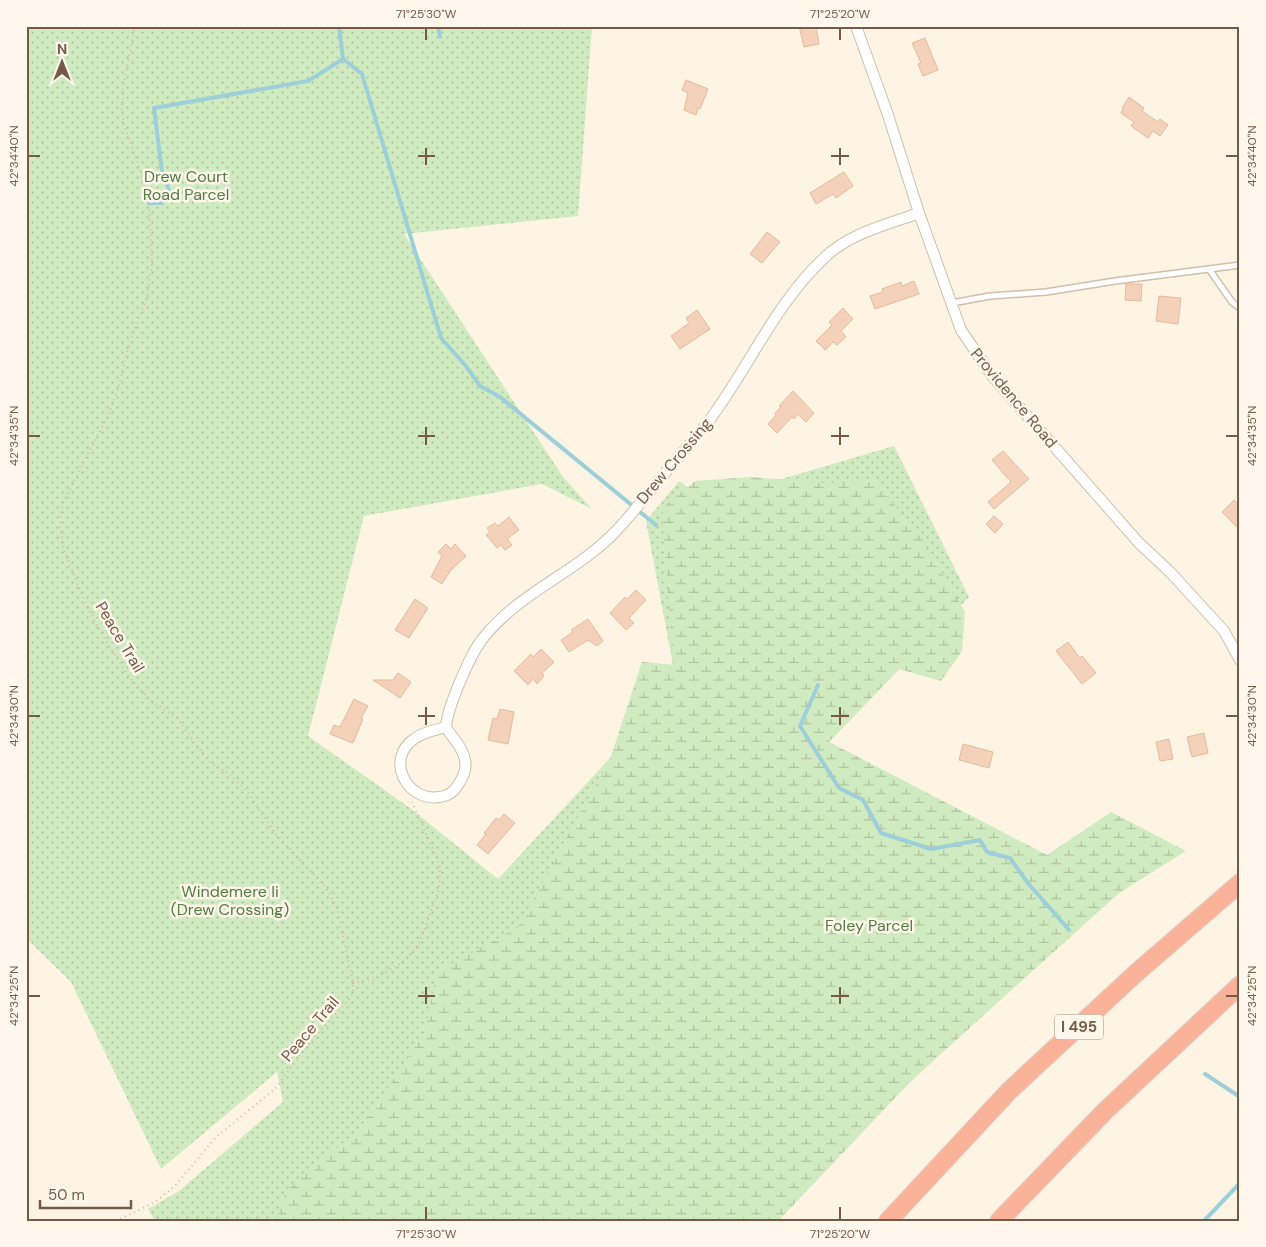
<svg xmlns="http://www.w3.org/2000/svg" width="1266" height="1247" viewBox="0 0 1266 1247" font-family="'DM Sans',sans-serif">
<defs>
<pattern id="green-dots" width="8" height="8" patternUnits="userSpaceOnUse" patternTransform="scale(1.25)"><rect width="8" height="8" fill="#d1ebc1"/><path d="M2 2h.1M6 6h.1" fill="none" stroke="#aec19f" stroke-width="1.8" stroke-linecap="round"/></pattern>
<pattern id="wetland-marsh" width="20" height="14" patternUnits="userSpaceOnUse" patternTransform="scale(1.25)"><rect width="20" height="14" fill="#d1ebc1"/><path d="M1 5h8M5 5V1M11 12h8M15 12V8" fill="none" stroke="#aec19f"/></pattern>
</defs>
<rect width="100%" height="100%" fill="#fdf4e3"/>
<path fill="url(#green-dots)" d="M26 26H592L578 216 404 234 563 477 592 509 542 484 364 516 308 736 410 808 498 879 611 757 642 662 673 665 646 521 679 481 707 501 894 446 969 597 829 742 1119 893 972 1024 904 1088 778 1221H155L148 1209 179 1191 283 1102 277 1072 161 1169 71 982 26 938Z"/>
<path fill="url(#wetland-marsh)" d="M751 477 824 483 873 481 915 528 965 612 962 651 941 681 899 669 829 742 1047 855 1111 812 1186 851 1119 893 912 1080 778 1221H276L286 1191 362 1127 425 1032 437 972 518 927 611 757 642 662 673 665 662 508 695 481Z"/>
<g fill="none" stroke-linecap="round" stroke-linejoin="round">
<path stroke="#9dcfda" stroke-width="4" d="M339 26 343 59 362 74 441 338 466 366 480 386 500 397 656 525
M438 26 440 37
M149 203H162L171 195 162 172 154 108 308 81 343 59
M818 685 800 726 839 788 863 800 881 833 931 849 980 840 987 852 1010 858 1027 882 1069 930
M1205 1074 1240 1097
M1204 1221 1240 1183"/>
</g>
<path fill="#f4d2ba" stroke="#e7b99a" d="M799 26H816L819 44 804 47Z
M925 38 938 70 923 76 918 64 921 63 912 43Z
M686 80 708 89 700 109 698 108 696 115 684 110 688 93 682 90Z
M1129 97 1144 108 1142 111 1158 122 1160 119 1168 125 1160 136 1153 131 1148 138 1131 126 1134 122 1121 113 1123 109 1122 108Z
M844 172 853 186 836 198 833 194 816 204 810 193Z
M767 232 780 242 762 263 750 254Z
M914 281 919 294 875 309 870 296 883 292 882 289 901 282 902 286Z
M1126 284H1142L1141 301 1125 300Z
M1159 296 1181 298 1178 324 1156 321Z
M843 308 853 319 841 331 846 337 837 345 833 342 825 350 816 341 832 325 829 322Z
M697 310 710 329 680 349 671 336 689 323 686 318Z
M793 391 814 413 806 422 798 414 794 419 792 417 777 433 768 424 776 415 775 413 781 407 779 406Z
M1003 451 1029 479 994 509 988 502 1011 482 992 460Z
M1234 500 1240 506V530L1222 512Z
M994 516 1003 524 995 533 986 524Z
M509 517 519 530 507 539 512 545 505 550 501 545 497 548 486 535 490 532 487 528 495 523 498 526Z
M446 544 451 549 455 544 466 556 451 570 442 584 431 577 442 556 438 552Z
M636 590 646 600 629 618 634 623 626 630 610 613 625 597 627 599Z
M415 599 428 608 409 638 395 630Z
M588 619 603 641 597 646 588 640 569 652 561 640 573 632 571 630Z
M1068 642 1080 658 1082 656 1096 673 1082 684 1056 651Z
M541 649 554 662 542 673 544 676 537 684 533 679 528 685 514 671 531 654 533 657Z
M398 673 411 682 400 698 373 680H393Z
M354 699 368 706 361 718 363 719 353 743 330 734 334 725 340 727Z
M500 709 514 712 508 744 488 740 493 718 497 719Z
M1204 733 1208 753 1192 757 1187 737Z
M1169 739 1173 759 1160 761 1156 742Z
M963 744 993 752 989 768 959 760Z
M504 814 515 823 488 854 477 845 486 834 484 833 496 818 499 820Z"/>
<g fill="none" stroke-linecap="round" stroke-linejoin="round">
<defs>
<path id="lane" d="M1209 269 1232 302 1240 308
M952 303 990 296 1046 292 1115 281 1240 265"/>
<path id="street" d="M856 26 888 115 919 213 961 330 993 377 1139 543 1170 572 1224 631 1240 660
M446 727C452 738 463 747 465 760 467 770 463 777 458 785 454 792 447 796 440 797 406 802 385 759 414 739 423 732 436 730 446 727 447 712 454 697 459 684 466 668 473 650 484 637 520 592 577 572 616 531 633 513 649 492 665 473 680 455 697 437 711 418 750 365 776 303 824 258 850 233 886 225 919 213"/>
<path id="highway" d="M888 1221 1009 1091 1135 974 1240 883
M999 1221 1105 1111 1240 985"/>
</defs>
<use href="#lane" stroke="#d1beac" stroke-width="8"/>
<use href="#street" stroke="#d1beac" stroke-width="12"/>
<use href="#highway" stroke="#ded7d3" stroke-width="20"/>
<path stroke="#d9b59d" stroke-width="2" stroke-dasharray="1 4" stroke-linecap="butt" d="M353 983 374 979 406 960 420 942 439 889 440 865 412 802
M116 1221 155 1202 175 1186 216 1137 275 1089 313 1038 349 1000 353 993V983L337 908 326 888 275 833 246 790 229 774 208 761 177 718 150 700 129 677 99 630 80 591 63 547 60 523 62 505 109 413 119 386 128 348 147 296 152 264 149 201 138 163 124 126 122 110 123 87 135 26"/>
<use href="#lane" stroke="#fff" stroke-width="5"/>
<use href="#street" stroke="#fff" stroke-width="10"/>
<use href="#highway" stroke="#fab398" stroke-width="18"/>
</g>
<path fill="none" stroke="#765a48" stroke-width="2" d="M426 28V40M840 28V40M426 148V165M840 148V165M28 156H40M418 156H435M831 156H849M1226 156H1238M426 427V445M840 427V445M28 436H40M418 436H435M831 436H849M1226 436H1238M426 707V725M840 707V725M28 716H40M418 716H435M831 716H849M1226 716H1238M426 987V1004M840 987V1004M28 996H40M418 996H435M831 996H849M1226 996H1238M426 1207V1220M840 1207V1220"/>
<g text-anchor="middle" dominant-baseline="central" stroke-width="5" stroke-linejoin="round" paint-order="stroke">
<rect fill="#fff7eb" stroke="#9f8979" stroke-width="1" x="1055" y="1014.5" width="48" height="25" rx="4"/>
<g font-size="15" font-weight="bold" fill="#765a48">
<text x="1079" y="1027">I 495</text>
</g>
<g font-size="16" fill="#507d40" stroke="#fff7eb">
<text x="186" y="176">Drew Court<tspan x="186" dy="18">Road Parcel</tspan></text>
<text x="230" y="891">Windemere Ii<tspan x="230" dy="18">(Drew Crossing)</tspan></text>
<text x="869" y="925">Foley Parcel</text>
</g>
<g font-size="16" fill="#765a48" stroke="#fff7eb">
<text transform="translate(1014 398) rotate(50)">Providence Road</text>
<text transform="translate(674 461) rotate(-50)">Drew Crossing</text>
<text transform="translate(120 637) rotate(59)">Peace Trail</text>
<text transform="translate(310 1029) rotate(-50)">Peace Trail</text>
</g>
</g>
<rect width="1266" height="1247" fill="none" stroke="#fff7eb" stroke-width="55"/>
<g transform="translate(62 62)" stroke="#fff7eb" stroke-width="4" paint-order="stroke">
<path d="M0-4L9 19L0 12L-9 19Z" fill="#765a48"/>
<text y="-8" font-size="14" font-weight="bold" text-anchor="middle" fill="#765a48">N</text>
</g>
<path d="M40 1200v8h91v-8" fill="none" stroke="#765a48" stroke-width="2.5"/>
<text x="48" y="1200" font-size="15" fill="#765a48" stroke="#fff7eb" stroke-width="4" paint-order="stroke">50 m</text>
<rect x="28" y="28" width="1210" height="1192" fill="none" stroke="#765a48" stroke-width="2"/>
<g font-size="12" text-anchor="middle" fill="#765a48">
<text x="426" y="18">71°25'30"W</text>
<text x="840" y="18">71°25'20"W</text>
<text transform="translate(14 156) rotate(-90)" y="4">42°34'40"N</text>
<text transform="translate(1252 156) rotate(-90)" y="4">42°34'40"N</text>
<text transform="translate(14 436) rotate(-90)" y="4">42°34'35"N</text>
<text transform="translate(1252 436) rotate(-90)" y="4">42°34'35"N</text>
<text transform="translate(14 716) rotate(-90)" y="4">42°34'30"N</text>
<text transform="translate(1252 716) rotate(-90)" y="4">42°34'30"N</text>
<text transform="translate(14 996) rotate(-90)" y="4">42°34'25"N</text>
<text transform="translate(1252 996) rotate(-90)" y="4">42°34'25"N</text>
<text x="426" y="1238">71°25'30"W</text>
<text x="840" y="1238">71°25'20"W</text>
</g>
</svg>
